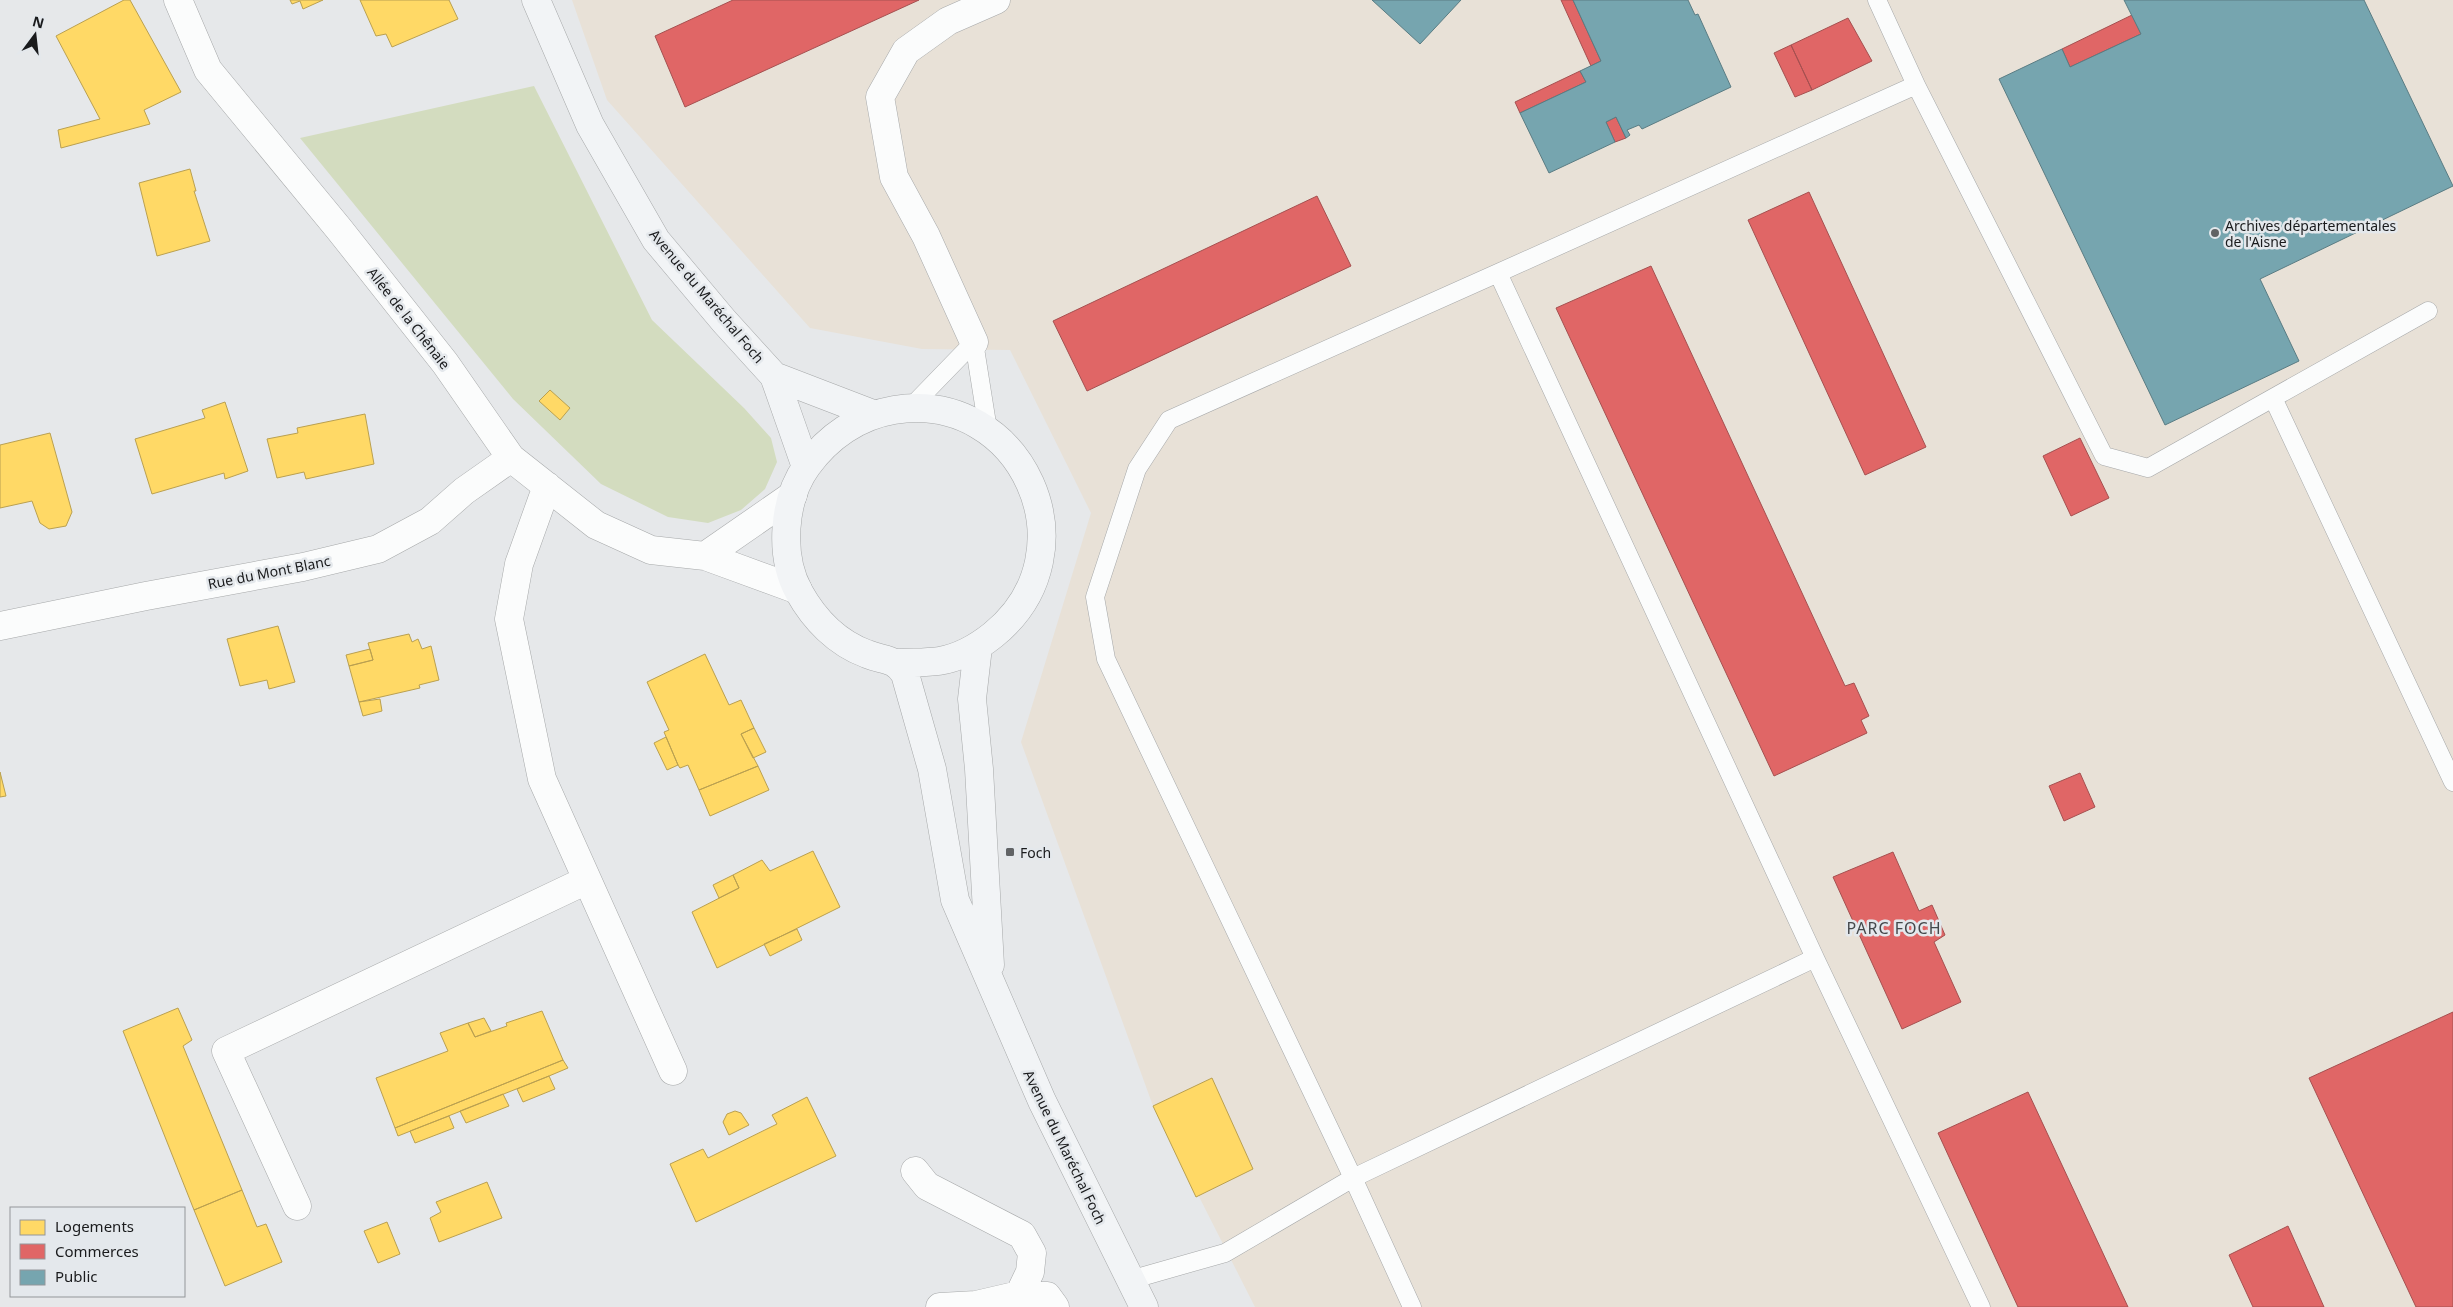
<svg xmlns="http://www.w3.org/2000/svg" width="2453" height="1307" viewBox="0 0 2453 1307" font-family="'Noto Sans',sans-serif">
<rect width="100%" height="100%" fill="#e6e8ea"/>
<path fill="#e8e1d7" d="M572 0H2453V1307H1255L1153 1106 1021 742 1091 513 1010 350 922 349 810 328 607 100Z"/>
<path fill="#d3dcbf" d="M534 86 652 320 744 408 771 438 777 462 765 489 741 510 708 523 668 517 601 484 513 399 300 138Z"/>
<path fill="#ffd966" stroke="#baa050" d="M124 0H130L181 92 144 110 150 124 61 148 58 130 100 119 56 36Z
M290 0H323L303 9 300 1 292 4Z
M360 0H449L458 19 392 47 386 34 376 36Z
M190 169 196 191H194L210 241 157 256 139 183Z
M550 390 570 408 560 420 539 401Z
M225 402 248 471 225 479 224 473 152 494 135 439 205 418 202 410Z
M365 414 374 464 306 479 304 472 277 478 267 439 298 433 297 428Z
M50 433 72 512 66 526 49 529 40 523 32 501 0 508V445Z
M278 626 295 682 269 689 267 680 240 686 227 639Z
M409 634 412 642 418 639 422 649 431 646 439 680 419 685 420 688 359 702 349 666 373 660 368 643Z
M370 649 373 660 349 666 346 655Z
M705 654 729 705 741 700 754 728 741 734 758 766 699 790 688 765 680 768 678 765 664 732 669 730 647 682Z
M380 699 382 711 363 716 359 702Z
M754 728 766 752 753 758 741 734Z
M666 737 678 765 667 770 654 743Z
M758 766 769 790 710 816 699 790Z
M0 772 6 796 0 797Z
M813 851 840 907 717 968 692 912 739 888 733 875 762 860 770 871Z
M733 875 739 888 719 898 713 885Z
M797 929 802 940 770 956 764 944Z
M178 1008 192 1040 183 1046 242 1190 194 1210 123 1031Z
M542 1011 563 1060 395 1128 376 1078 448 1051 440 1033 468 1023 475 1037 507 1026 506 1023Z
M484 1018 491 1031 475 1037 468 1023Z
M563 1060 568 1068 549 1076 398 1136 395 1128Z
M549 1076 555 1089 523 1102 517 1089Z
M1212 1078 1253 1169 1196 1197 1153 1106Z
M503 1094 509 1106 466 1123 460 1111Z
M807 1097 836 1156 696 1222 670 1164 703 1149 708 1158 777 1124 772 1115Z
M735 1111 741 1113 749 1125 729 1135 723 1122 727 1114Z
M449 1116 454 1128 415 1143 410 1131Z
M487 1182 502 1218 439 1242 430 1218 441 1212 436 1202Z
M242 1190 257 1227 266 1224 282 1262 225 1286 194 1210Z
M387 1222 400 1254 378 1263 364 1231Z"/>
<path fill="#e06666" stroke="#a55050" d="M733 0H919L685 107 655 36Z
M1561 0H1573L1601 61 1591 66Z
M2132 15 2141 34 2070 67 2062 49Z
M1848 18 1872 61 1812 90 1791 45Z
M1791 45 1812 90 1795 97 1774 53Z
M1580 71 1586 82 1520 113 1515 102Z
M1616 117 1626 138 1615 142 1606 122Z
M1809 192 1926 447 1865 475 1748 220Z
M1317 196 1351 266 1087 391 1053 321Z
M1651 266 1845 686 1854 683 1869 716 1861 720 1867 733 1774 776 1556 308Z
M2080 438 2109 498 2071 516 2043 456Z
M2080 773 2095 807 2064 821 2049 786Z
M1893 852 1919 911 1932 905 1945 935 1934 942 1961 1002 1902 1029 1833 877Z
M2453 1012V1307H2416L2309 1078Z
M2028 1092 2128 1307H2018L1938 1133Z
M2288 1226 2324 1307H2253L2229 1255Z"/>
<path fill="#76a5af" stroke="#5a7c83" d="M1372 0H1461L1420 44Z
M1573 0H1688L1695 15 1698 14 1731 87 1642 129 1639 125 1627 130 1630 135 1626 138 1616 117 1606 122 1615 142 1549 173 1520 113 1586 82 1580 71 1601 61Z
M2124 0H2364L2453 186 2260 279 2299 361 2165 425 1999 79 2062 49 2070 67 2141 34Z"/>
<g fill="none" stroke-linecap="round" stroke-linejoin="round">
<defs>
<path id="service" d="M1877 0 1916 85
M1498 273 1916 85 2104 456 2148 468 2428 311
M974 342 988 430
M2273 398 2453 782
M911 407 974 342
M1815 958 1498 273 1169 420 1137 469 1095 597 1106 659 1353 1178 1815 958 1981 1307
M1130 1280 1225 1253 1353 1178 1412 1307"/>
<path id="minor" d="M178 0 208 70 339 229 445 363 511 458 596 525 651 550 705 556
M974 342 926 236 894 177 880 97 906 51 948 21 996 0
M547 486 519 564 509 619 542 779 673 1071
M793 495 705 556 798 590
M0 626 146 596 303 567 378 549 430 521 464 491 511 458
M915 1171 927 1186 1022 1235 1032 1253 1030 1272 1019 1295
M297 1206 226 1051 587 880
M940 1307 976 1305 1019 1295 1047 1296 1055 1307"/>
<path id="secondary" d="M536 0 590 125 656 240 724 321 774 376 806 467
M774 376 873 414
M978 647 972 699 979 769 990 965
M898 663C911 662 925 663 939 661 958 658 978 647 993 635 1096 552 1022 389 894 410 858 416 828 437 807 466 783 499 779 556 799 592 814 619 837 643 867 654 884 661 894 657 905 674L932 769 955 900 1042 1101 1144 1307"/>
</defs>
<use href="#service" stroke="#a6a8a9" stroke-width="19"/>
<use href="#minor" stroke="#a6a8a9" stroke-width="29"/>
<use href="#secondary" stroke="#a6a8a9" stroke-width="29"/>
<use href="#service" stroke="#fbfcfc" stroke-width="18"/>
<use href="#minor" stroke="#fbfcfc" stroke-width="28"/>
<use href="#secondary" stroke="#f2f4f6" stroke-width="28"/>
</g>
<g fill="#616365" stroke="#e4e8ec" stroke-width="2">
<circle cx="2215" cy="233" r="5"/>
<rect x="1005" y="847" width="10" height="10" rx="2.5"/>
</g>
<g text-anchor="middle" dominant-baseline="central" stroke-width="5" stroke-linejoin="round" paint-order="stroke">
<g font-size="14" fill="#1a1b1d" stroke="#e4e8ec" text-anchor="start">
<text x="2225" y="225">Archives départementales<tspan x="2225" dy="16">de l'Aisne</tspan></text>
<text x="1020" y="852">Foch</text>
</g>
<g font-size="14" fill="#1a1b1d" stroke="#e4e8ec">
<text transform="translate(707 296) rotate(50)">Avenue du Maréchal Foch</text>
<text transform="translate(409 318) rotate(52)">Allée de la Chênaie</text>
<text transform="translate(269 572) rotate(-11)">Rue du Mont Blanc</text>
<text transform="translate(1065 1147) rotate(64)">Avenue du Maréchal Foch</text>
</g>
<g font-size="16" letter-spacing="1" fill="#44484b" stroke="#e4e8ec">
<text x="1894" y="928">PARC FOCH</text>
</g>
</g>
<rect x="10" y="1207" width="175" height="90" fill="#e4e8ec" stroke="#939699"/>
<rect x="20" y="1220" width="25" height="15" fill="#ffd966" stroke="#939699"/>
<text x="55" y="1232" font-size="15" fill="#1a1b1d">Logements</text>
<rect x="20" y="1244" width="25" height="15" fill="#e06666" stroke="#939699"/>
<text x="55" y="1257" font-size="15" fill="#1a1b1d">Commerces</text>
<rect x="20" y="1270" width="25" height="15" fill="#76a5af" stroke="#939699"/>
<text x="55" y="1282" font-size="15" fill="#1a1b1d">Public</text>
<g transform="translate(35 35) rotate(15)" stroke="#e4e8ec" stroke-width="4" paint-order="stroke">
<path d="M0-4L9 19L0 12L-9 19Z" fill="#1a1b1d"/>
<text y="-8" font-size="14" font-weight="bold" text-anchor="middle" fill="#1a1b1d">N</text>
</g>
</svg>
